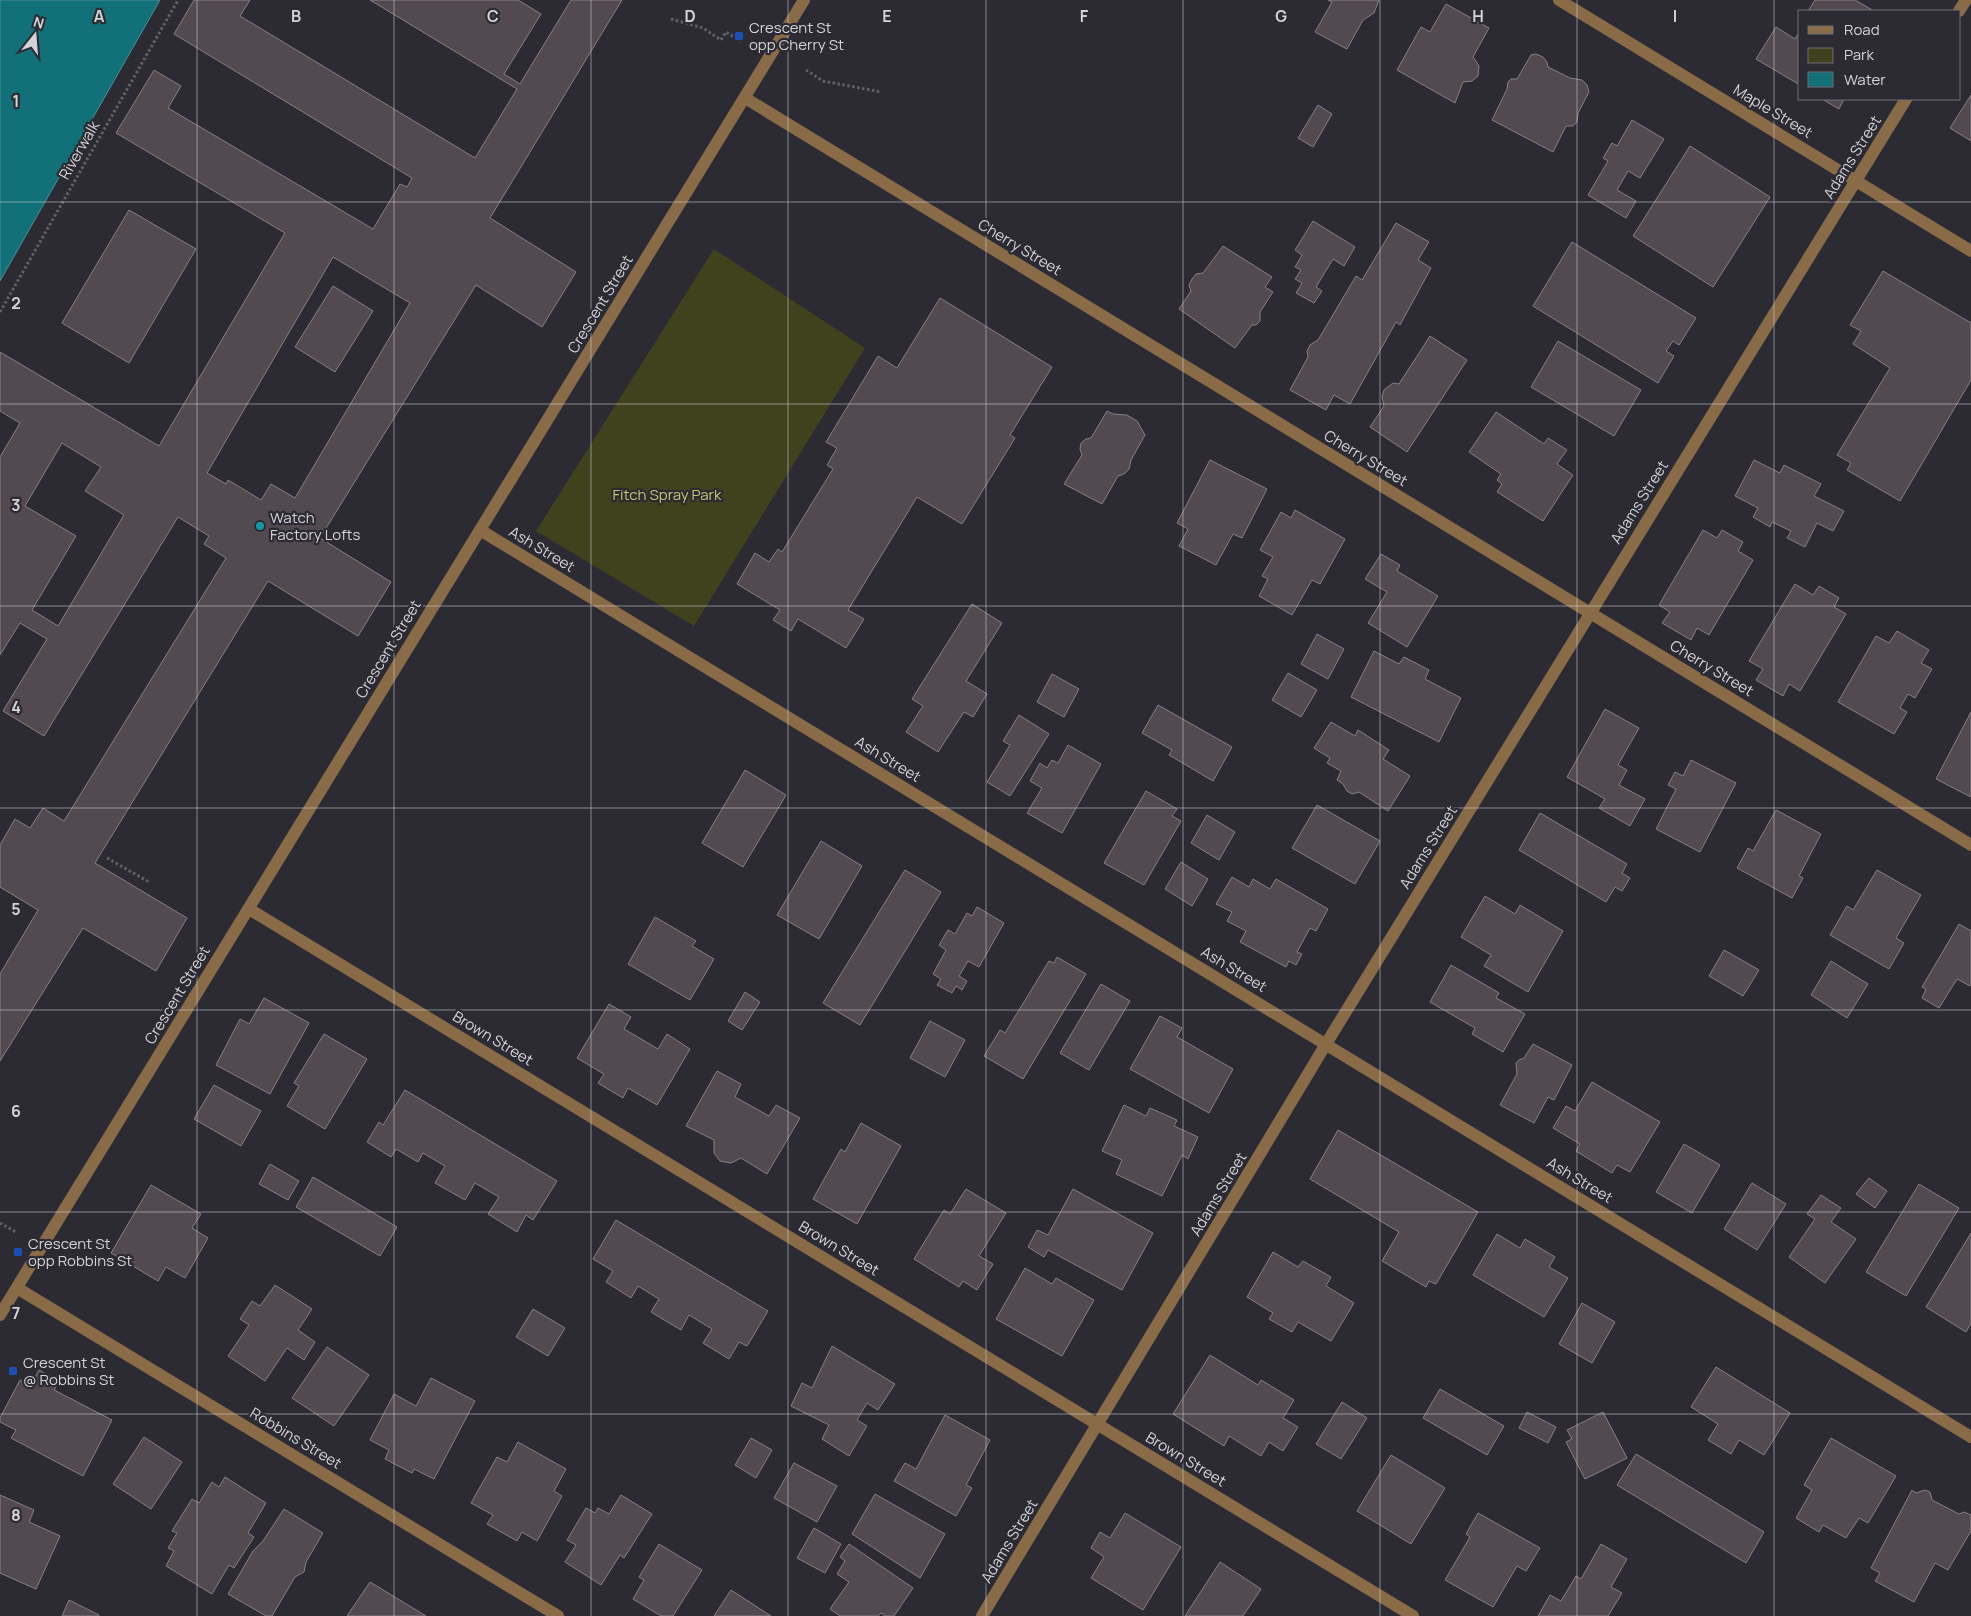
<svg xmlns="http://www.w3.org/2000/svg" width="1971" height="1616" viewBox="0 0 1971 1616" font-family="Manrope,sans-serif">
<rect width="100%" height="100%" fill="#2c2b33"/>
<path fill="#40411d" d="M714 249 865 348 694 626 536 531Z"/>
<path fill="#117078" stroke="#4c8e95" d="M0 0H160L0 281Z"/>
<path fill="#524a4e" stroke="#897f84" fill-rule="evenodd" d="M194 0H250L240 16 475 158 517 89 370 0H518L541 14 504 74 520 84 571 0H622L490 218 576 272 542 327 476 285 320 538 391 582 358 636 268 581 95 863 187 918 156 971 83 928 0 1061V974L38 910 0 887V845L15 819 30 828 43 808 64 821 226 558 204 544 209 536 178 517 44 736 3 711 47 639 20 623 0 655V457L20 423 0 411V352L159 446 285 233 116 133 154 70 181 86 168 108 373 229 400 184 407 187 412 178 174 34ZM333 257 410 303 295 498 271 484 261 500 228 480 226 484 207 473ZM62 443 101 467 85 491 124 515 58 626 32 610 76 536 25 506Z
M1328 0H1379L1374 13 1363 20 1347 49 1315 32 1332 2Z
M1815 0H1855L1874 11H1808Z
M1446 4 1489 28 1473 57 1479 66 1478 76 1472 81 1463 82 1455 103 1397 70 1421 27 1430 32Z
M1776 27 1795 39 1800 31V85L1756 59Z
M1536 54 1543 57 1547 62 1548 67 1570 78 1582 80 1587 85 1589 92 1578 113 1577 122 1573 126H1566L1553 152 1492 120 1507 89 1508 82 1511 79H1517L1531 55Z
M1971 95V141L1950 128Z
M1822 99H1844L1839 109Z
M1318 105 1332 114 1313 147 1298 138Z
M1632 120 1664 139 1640 178 1628 171 1617 190 1636 201 1626 218 1588 195 1608 161 1603 158 1612 143 1617 146Z
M1690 146 1770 197 1713 287 1633 236Z
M129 210 196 249 129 363 62 323Z
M1313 221 1355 247 1344 266 1333 259 1316 287 1322 291 1314 303 1296 293 1302 283 1295 279 1301 270 1295 267 1302 255 1295 250Z
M1396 223 1429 242 1418 260 1431 268 1400 325 1396 322 1350 404 1334 395 1326 410 1290 390 1308 357 1307 351 1310 345 1318 340 1356 276 1362 280Z
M1572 242 1696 318 1679 345 1673 341 1666 351 1674 356 1658 383 1533 306Z
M1223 246 1272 277 1265 287 1273 292 1260 312V321L1256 325H1252L1235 348 1179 309 1191 291 1189 285 1192 279 1196 274 1203 273Z
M1883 271 1971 323V380L1900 501 1847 470 1851 463 1837 455 1890 368 1853 344 1861 331 1850 325Z
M333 286 373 311 335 372 295 347Z
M940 298 1052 367 1010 435 1015 438 962 524 917 497 848 610 864 619 846 648 798 619 791 631 773 620 780 610 737 584 755 553 769 562 778 549 782 552 833 469 827 465 837 448 826 442 878 356 897 368Z
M1430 336 1467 360 1407 452 1370 427 1384 406 1382 397 1384 390 1393 383 1399 384Z
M1558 341 1641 390 1614 436 1531 387Z
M1107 411 1113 414 1127 415 1137 421 1145 435 1131 460 1129 469 1124 474 1118 476 1102 504 1064 484 1082 455 1080 449 1081 443 1086 439 1091 438Z
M1496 412 1544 444 1548 438 1567 450 1557 464 1573 475 1543 521 1497 492 1502 484 1497 480 1501 474 1469 452Z
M1210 460 1267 489 1242 538 1233 534 1216 565 1179 546 1188 529 1177 523Z
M1754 460 1780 473 1784 465 1821 484 1814 496 1844 511 1833 531 1817 523 1805 547 1787 538 1791 531 1772 522 1770 527 1753 517 1758 508 1735 496Z
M1295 510 1345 539 1320 584 1312 580 1292 615 1259 596 1268 579 1262 576 1273 557 1260 550 1281 512 1291 518Z
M1703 530 1717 538 1722 530 1743 542 1738 551 1753 560 1709 635 1697 628 1691 640 1662 623 1670 612 1659 605Z
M1381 554 1400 565 1397 571 1438 596 1407 647 1368 623 1387 592 1365 579Z
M1795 584 1813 595 1819 586 1839 598 1834 607 1846 614 1800 691 1789 684 1783 696 1756 680 1763 669 1749 661Z
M972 604 1002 623 966 681 987 694 973 717 964 712 938 752 906 732 923 706 912 699Z
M1897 631 1929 650 1921 663 1932 669 1915 698 1908 694 1900 708 1907 712 1894 734 1838 702 1876 636 1889 643Z
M1317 634 1344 649 1328 679 1301 664Z
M1374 651 1399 664 1404 657 1429 670 1425 679 1461 698 1439 742 1351 697Z
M1288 673 1317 690 1301 717 1272 700Z
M1052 674 1079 689 1064 717 1037 702Z
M1158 705 1232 747 1213 781 1169 755 1172 750 1142 733Z
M1605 709 1639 728 1618 765 1627 770 1619 785 1645 799 1630 826 1599 808 1605 799 1567 777Z
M1971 712V797L1936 779Z
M1019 715 1049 734 1010 796 987 782 1010 745 1003 741Z
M1331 722 1355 736 1358 730 1389 750 1383 759 1410 776 1388 811 1359 792 1352 794 1347 791 1343 784 1337 780 1341 771 1327 763 1330 758 1314 748Z
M1068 745 1101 764 1062 833 1027 813 1042 788 1030 781 1040 763 1047 768 1052 760 1058 763Z
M1691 760 1736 783 1700 852 1656 829 1676 789 1668 785 1675 772 1683 776Z
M745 770 786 795 743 867 702 843Z
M1146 791 1177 809 1172 816 1181 821 1144 885 1104 863Z
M1317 805 1380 841 1355 884 1292 848Z
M1776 810 1821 834 1799 876 1803 878 1792 898 1737 868 1748 848 1753 851Z
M1540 813 1627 864 1622 873 1630 878 1622 891 1615 887 1606 902 1519 850Z
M1207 815 1235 832 1219 860 1191 843Z
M821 841 862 866 819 939 777 915Z
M1181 862 1208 879 1192 906 1165 889Z
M905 870 941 892 860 1025 823 1003Z
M1877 870 1921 895 1896 938 1904 943 1889 969 1830 935 1847 906 1853 910Z
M1232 877 1249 887 1253 879 1270 889 1276 879 1328 909 1316 931 1310 928 1297 952 1302 954 1296 965 1289 961 1286 967 1240 942 1246 931 1227 921 1232 912 1216 904Z
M1485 896 1515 914 1520 905 1563 931 1528 992 1484 966 1491 955 1461 937Z
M977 907 1004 923 979 967 968 961 959 976 967 981 962 990 956 986 952 993 937 985 941 979 933 974 946 950 939 945 948 930 955 934 967 913 972 916Z
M655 917 696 941 692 946 714 959 690 1000 628 964Z
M1959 924 1971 931V984L1970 986 1957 979 1939 1008 1922 998 1926 989 1922 987Z
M1724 950 1759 970 1743 996 1709 976Z
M1057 957 1086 974 1023 1079 984 1056 1000 1030 1005 1033 1049 961 1054 963Z
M1831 961 1868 984 1847 1018 1811 995Z
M1451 965 1499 993 1496 998 1525 1014 1503 1052 1472 1034 1475 1028 1430 1002Z
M1101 984 1130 1001 1089 1070 1060 1053Z
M745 992 760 1002 742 1030 728 1021Z
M264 998 309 1023 270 1094 216 1065 240 1019 249 1024Z
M609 1004 631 1017 624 1029 658 1049 667 1034 690 1049 657 1105 628 1088 623 1098 598 1083 604 1074 577 1058Z
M1160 1016 1182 1028 1177 1037 1233 1069 1209 1113 1130 1069Z
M930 1021 965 1040 945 1077 910 1058Z
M324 1034 367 1059 325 1129 287 1106 299 1086 294 1083Z
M1533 1044 1572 1065 1554 1100 1548 1097 1534 1123 1500 1105 1517 1074 1516 1063 1519 1060 1524 1058Z
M717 1071 741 1084 735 1097 769 1116 776 1105 800 1118 767 1174 741 1158 731 1163 720 1161 714 1153V1140L686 1126Z
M1592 1082 1660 1122 1630 1172 1617 1165 1612 1173 1576 1151 1580 1144 1553 1128 1566 1106 1575 1111Z
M214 1085 261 1111 241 1146 194 1119Z
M405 1090 557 1181 533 1220 526 1215 517 1232 488 1214 499 1197 475 1183 465 1200 435 1183 445 1166 423 1153 418 1162 396 1149 391 1157 367 1142 379 1122 383 1125Z
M1124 1105 1146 1116 1150 1108 1177 1120 1174 1126 1198 1137 1188 1159 1182 1155 1162 1196 1116 1174 1122 1160 1102 1151Z
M861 1123 901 1146 857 1224 813 1199 841 1149 845 1152Z
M1338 1130 1478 1212 1436 1284 1429 1281 1426 1287 1382 1261 1399 1232 1310 1179Z
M1684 1144 1720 1165 1692 1213 1656 1192Z
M270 1164 299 1181 288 1200 259 1184Z
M313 1177 397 1227 380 1256 296 1207Z
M1869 1178 1887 1191 1875 1208 1856 1194Z
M1752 1183 1786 1204 1757 1250 1724 1229Z
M1919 1184 1959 1208 1906 1296 1866 1272Z
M151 1185 201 1214 192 1228 208 1238 185 1278 166 1267 158 1281 111 1253Z
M966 1189 1006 1213 979 1256 993 1264 977 1290 963 1281 959 1287 914 1259 944 1210 950 1214Z
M1073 1189 1153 1233 1122 1290 1048 1250 1044 1257 1028 1247 1037 1230 1048 1235Z
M1821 1195 1841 1208 1831 1222 1856 1239 1825 1283 1789 1257 1815 1219 1807 1214Z
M616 1220 768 1311 747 1346 739 1342 729 1359 703 1343 712 1329 689 1315 681 1330 651 1312 659 1299 638 1286 631 1298 606 1282 613 1271 593 1259Z
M1971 1233V1323L1966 1332 1926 1307Z
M1497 1234 1520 1248 1525 1239 1555 1257 1549 1267 1568 1278 1544 1317 1473 1275Z
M1273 1252 1298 1267 1303 1261 1331 1277 1326 1286 1354 1303 1331 1341 1298 1322 1292 1332 1269 1319 1273 1313 1247 1297Z
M1025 1268 1052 1284 1056 1278 1094 1300 1062 1356 996 1319Z
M275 1285 312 1309 298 1330 315 1342 304 1360 287 1348 265 1381 228 1356 249 1325 240 1319 252 1301 260 1306Z
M1582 1303 1615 1322 1592 1363 1559 1344Z
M533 1309 565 1328 548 1356 516 1337Z
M832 1346 895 1384 878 1410 867 1403 857 1420 867 1426 849 1456 822 1439 829 1425 791 1406 802 1383 812 1388Z
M327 1347 369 1375 334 1426 292 1398Z
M1210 1355 1258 1385 1261 1380 1294 1400 1283 1418 1298 1427 1283 1451 1269 1442 1261 1456 1229 1436 1224 1446 1173 1414Z
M1716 1367 1790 1413 1764 1455 1739 1440 1731 1454 1708 1440 1718 1424 1691 1407Z
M39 1370 59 1381 54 1390 112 1420 83 1476 11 1438 16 1430 0 1422V1418L20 1380 30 1386Z
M431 1378 475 1401 434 1479 414 1469 412 1473 385 1459 389 1450 370 1440 394 1394 416 1406Z
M1440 1389 1504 1426 1487 1455 1423 1418Z
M1342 1402 1367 1418 1341 1459 1316 1444Z
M1527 1412 1556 1427 1548 1443 1519 1428Z
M1603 1412 1627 1458 1585 1479 1566 1442 1572 1439 1567 1430Z
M945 1415 990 1440 966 1485 972 1488 956 1516 894 1481 905 1463 916 1469Z
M144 1437 182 1462 151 1509 113 1484Z
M751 1438 772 1450 756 1478 735 1465Z
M1831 1438 1896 1476 1868 1523 1859 1518 1846 1538 1823 1525 1819 1532 1796 1518 1812 1490 1804 1485Z
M518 1442 566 1469 554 1491 562 1496 537 1541 522 1532 517 1541 487 1524 493 1515 471 1503 497 1457 507 1462Z
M1636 1454 1764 1532 1746 1563 1617 1485Z
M1391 1455 1445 1488 1411 1544 1357 1511Z
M794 1463 837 1486 817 1522 774 1498Z
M225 1477 266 1503 248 1533 254 1537 234 1568 229 1565 212 1594 166 1566 174 1551 168 1548 177 1533 172 1531 192 1499 199 1503 212 1482 219 1487Z
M1912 1490 1916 1493 1925 1490 1930 1492 1932 1500 1959 1514 1964 1512 1971 1515V1531L1948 1570 1935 1563 1914 1602 1875 1581 1880 1573 1871 1568Z
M875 1494 945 1534 920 1578 852 1534Z
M0 1495 34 1510 29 1522 60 1536 36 1589 0 1573Z
M621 1495 652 1514 624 1558 620 1555 601 1585 565 1562 576 1545 567 1540 586 1508 595 1513 598 1508 609 1514Z
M284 1509 323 1533 306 1562 304 1572 295 1577 272 1616H266L228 1594 253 1551 263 1541Z
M1125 1513 1181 1547 1143 1610 1091 1578 1104 1557 1091 1548 1100 1532 1110 1538Z
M1478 1513 1540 1548 1526 1571 1517 1566 1493 1607 1445 1580 1470 1537 1466 1534Z
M814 1528 841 1544 825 1573 797 1558Z
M659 1544 702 1570 673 1616H661L633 1599 644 1580 639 1577Z
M849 1544 913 1588 894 1616H885L881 1613 878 1616H840L830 1609 849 1582 837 1574 845 1561 840 1557Z
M1601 1544 1627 1559 1611 1587 1622 1593 1608 1616H1538L1550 1595 1561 1601 1576 1576 1581 1579Z
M1220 1562 1261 1589 1243 1616H1185Z
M370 1582 426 1616H347Z
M731 1590 771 1616H714Z
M69 1600 99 1615V1616H62Z"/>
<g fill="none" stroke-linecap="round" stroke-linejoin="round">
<path stroke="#626168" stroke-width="3" stroke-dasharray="2.5 2.5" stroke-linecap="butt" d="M671 19 703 28 721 40 726 32 742 42
M806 70 823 81 881 92
M0 312 178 0
M107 858 149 882
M0 1223 16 1232"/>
<path stroke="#8a6b48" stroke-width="12" d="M1559 0 1971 251
M1959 11 1966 0
M745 98 1971 845
M480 530 1971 1437
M249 909 1413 1616
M17 1288 558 1616
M0 1315 804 0
M982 1616 1326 1044 1906 99"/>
</g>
<path fill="none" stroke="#d4d3d8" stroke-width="1" stroke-opacity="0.55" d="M197 0V1616M394 0V1616M591 0V1616M788 0V1616M986 0V1616M1183 0V1616M1380 0V1616M1577 0V1616M1774 0V1616M0 202H1971M0 404H1971M0 606H1971M0 808H1971M0 1010H1971M0 1212H1971M0 1414H1971"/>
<g fill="#1a4fb4" stroke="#2c2b33" stroke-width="2">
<rect x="734" y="31" width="10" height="10" rx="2.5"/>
<rect x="13" y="1247" width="10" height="10" rx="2.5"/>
<rect x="8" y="1366" width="10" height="10" rx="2.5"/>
</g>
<circle fill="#0f9aa8" stroke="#2c2b33" stroke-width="2" cx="260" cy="526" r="5"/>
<g text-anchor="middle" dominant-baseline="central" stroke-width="4.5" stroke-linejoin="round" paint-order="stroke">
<g font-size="15" fill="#d4d3d8" stroke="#2c2b33" text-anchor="start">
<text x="749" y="27">Crescent St<tspan x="749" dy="17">opp Cherry St</tspan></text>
<text x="270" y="517">Watch<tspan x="270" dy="17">Factory Lofts</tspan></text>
<text x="28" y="1243">Crescent St<tspan x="28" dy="17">opp Robbins St</tspan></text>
<text x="23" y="1362">Crescent St<tspan x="23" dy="17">@ Robbins St</tspan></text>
</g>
<g font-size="15" fill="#d4d3d8" stroke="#2c2b33">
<text transform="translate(1773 111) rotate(31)">Maple Street</text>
<text transform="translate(79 150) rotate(-60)">Riverwalk</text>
<text transform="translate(1852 157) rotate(-58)">Adams Street</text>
<text transform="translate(1020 247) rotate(31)">Cherry Street</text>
<text transform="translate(600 304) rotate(-59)">Crescent Street</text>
<text transform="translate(1366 458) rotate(31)">Cherry Street</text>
<text transform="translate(1639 502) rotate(-58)">Adams Street</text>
<text transform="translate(542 549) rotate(31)">Ash Street</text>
<text transform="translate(388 649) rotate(-59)">Crescent Street</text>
<text transform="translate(1712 668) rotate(31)">Cherry Street</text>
<text transform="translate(888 759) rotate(31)">Ash Street</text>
<text transform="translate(1428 847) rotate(-58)">Adams Street</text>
<text transform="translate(1234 969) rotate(31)">Ash Street</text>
<text transform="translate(177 995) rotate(-59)">Crescent Street</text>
<text transform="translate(493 1038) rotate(31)">Brown Street</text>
<text transform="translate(1580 1180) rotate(31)">Ash Street</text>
<text transform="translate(1218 1194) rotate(-59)">Adams Street</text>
<text transform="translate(839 1248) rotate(31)">Brown Street</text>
<text transform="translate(296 1438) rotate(31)">Robbins Street</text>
<text transform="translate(1186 1459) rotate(31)">Brown Street</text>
<text transform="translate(1009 1541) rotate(-59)">Adams Street</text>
</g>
<g font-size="15" fill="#c4c66f" stroke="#2c2b33">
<text x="667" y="494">Fitch Spray Park</text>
</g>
</g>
<g font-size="16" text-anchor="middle" font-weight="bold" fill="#d4d3d8" stroke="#2c2b33" stroke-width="4.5" stroke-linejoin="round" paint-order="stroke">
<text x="99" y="22">A</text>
<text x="296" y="22">B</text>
<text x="493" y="22">C</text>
<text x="690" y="22">D</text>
<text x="887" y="22">E</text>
<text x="1084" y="22">F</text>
<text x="1281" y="22">G</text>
<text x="1478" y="22">H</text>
<text x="1675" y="22">I</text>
<text x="16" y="107">1</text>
<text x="16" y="309">2</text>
<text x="16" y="511">3</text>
<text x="16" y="713">4</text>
<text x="16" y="915">5</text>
<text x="16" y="1117">6</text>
<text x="16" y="1319">7</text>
<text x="16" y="1521">8</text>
</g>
<rect x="1798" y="10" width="162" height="90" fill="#2c2b33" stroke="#6f6e75"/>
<rect x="1808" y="26" width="25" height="8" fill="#8a6b48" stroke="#6f6e75"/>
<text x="1844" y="35" font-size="15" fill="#d4d3d8">Road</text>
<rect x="1808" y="48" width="25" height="15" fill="#40411d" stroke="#6f6e75"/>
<text x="1844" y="60" font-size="15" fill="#d4d3d8">Park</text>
<rect x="1808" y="72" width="25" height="15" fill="#117078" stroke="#6f6e75"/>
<text x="1844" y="85" font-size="15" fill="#d4d3d8">Water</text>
<g transform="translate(35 35) rotate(17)" stroke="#2c2b33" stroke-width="4" paint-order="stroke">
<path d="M0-4L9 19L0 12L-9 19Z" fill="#d4d3d8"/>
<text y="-8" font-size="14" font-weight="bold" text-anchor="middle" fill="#d4d3d8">N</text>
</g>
</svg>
